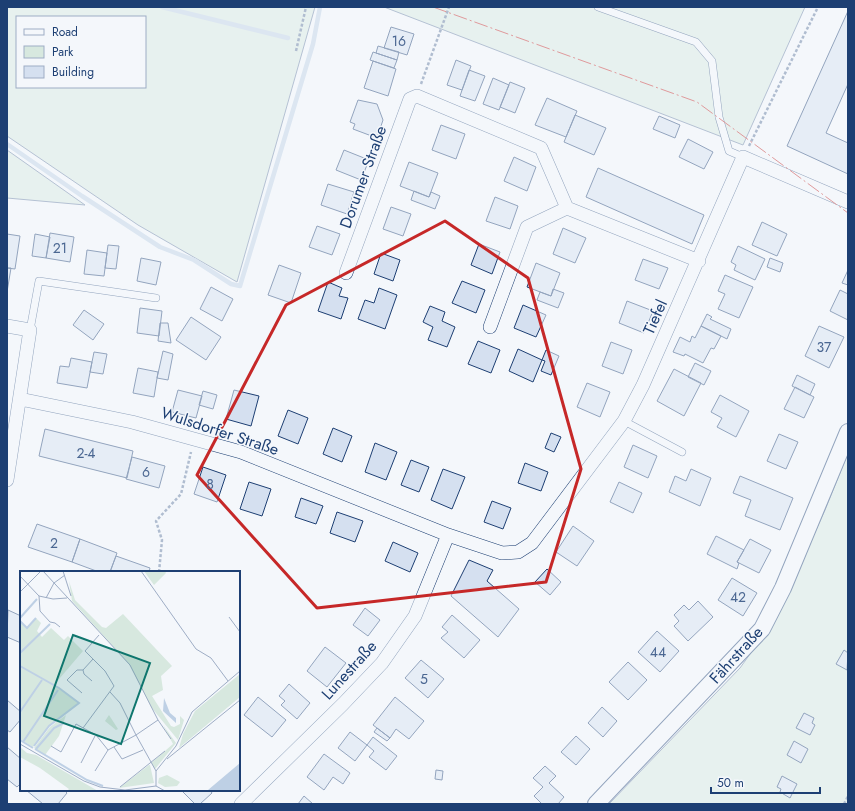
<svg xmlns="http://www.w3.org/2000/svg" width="855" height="811" viewBox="0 0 855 811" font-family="Jost,sans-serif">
<rect width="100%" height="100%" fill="#f4f7fb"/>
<path fill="#d7e8df" stroke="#687fa3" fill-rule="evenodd" d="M7 7H315L237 282 138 225 7 136ZM17 17H145V87H17Z
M384 7H805L743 145Z
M7 150 85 205 7 198Z
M848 453V804H609L740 668 776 618 825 510Z"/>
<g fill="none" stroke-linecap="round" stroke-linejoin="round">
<path stroke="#bed0e5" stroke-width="4.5" d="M162 7 288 38
M7 144 82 196 160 247 194 260 231 284 240 286 313 44 320 7"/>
</g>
<path fill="#d5e0f0" stroke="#1d3f73" d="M848 11V84L826 133 848 143V174L787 146Z
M391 27 414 34 407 55 384 48Z
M378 46 399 52 397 60 376 53Z
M373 52 397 60 394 68 370 60Z
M456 60 471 66 462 90 447 85Z
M373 61 396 69 388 96 364 88Z
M469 70 485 76 475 101 460 96Z
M493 78 509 85 499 110 483 104Z
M510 82 525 88 515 113 500 107Z
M547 98 577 111 566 137 535 125Z
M358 100 377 104 383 120 377 138 353 129 355 124 350 122Z
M575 115 606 128 594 155 564 142Z
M659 116 680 125 675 138 653 129Z
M441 125 465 134 456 159 432 150Z
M688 139 713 152 704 169 679 157Z
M344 150 369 160 361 180 336 170Z
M514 157 536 167 527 191 504 181Z
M409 162 438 173 429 197 400 186Z
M598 168 704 215 692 244 586 197Z
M328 184 354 192 347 214 321 205Z
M414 191 429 197 431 192 440 196 435 209 411 200Z
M495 197 518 206 510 229 486 221Z
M391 207 411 214 403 236 383 229Z
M762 222 787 234 777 256 752 245Z
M317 226 340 234 332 255 309 247Z
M563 228 586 238 575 263 553 254Z
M50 233 74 237 70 262 46 258Z
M7 234 20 236 15 269 7 268Z
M35 234 50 237 46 258 32 256Z
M479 244 500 252 492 274 471 265Z
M108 245 119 246 116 269 105 268Z
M738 246 765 259 755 280 734 270 736 265 731 262Z
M87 250 107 253 104 276 84 274Z
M381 253 400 260 393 281 374 274Z
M141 258 161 262 156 285 137 281Z
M770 258 783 263 780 272 767 267Z
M643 259 668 268 659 289 635 280Z
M536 263 560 273 551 296 527 287Z
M279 265 301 273 291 303 268 295Z
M7 268H11L7 292Z
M848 270V285L842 283Z
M725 275 753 287 739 318 718 309 725 294 718 291Z
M462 281 485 290 476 313 452 303Z
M328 282 342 288 339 296 348 298 341 319 318 311Z
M211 287 233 299 222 321 200 309Z
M379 288 397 295 385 329 358 319 365 300 374 303Z
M553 289 564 293 558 308 537 300 540 292 551 296Z
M840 290 848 294V320L830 311Z
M627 301 653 311 644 333 619 323Z
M523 305 546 315 536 337 514 328Z
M430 306 445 312 442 321 455 327 447 347 428 340 433 327 423 322Z
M140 308 162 311 159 336 137 333Z
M84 310 104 324 93 340 73 325Z
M707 314 712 317 710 319 731 329 727 339 701 326Z
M191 317 221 337 206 360 176 340Z
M160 323H168L171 343 158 341Z
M701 326 721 336 714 349 711 348 703 363 685 354 684 356 673 352 680 337 690 342 692 336 695 338Z
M819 326 844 337 829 368 805 356Z
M478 341 500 350 491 373 468 364Z
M611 342 632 350 623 374 602 366Z
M518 349 542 360 533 382 509 371Z
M546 350 559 356 551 375 541 371 545 361 542 360Z
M163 351 173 354 168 380 157 378Z
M94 352 107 354 103 374 90 372Z
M71 358 92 362 87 388 57 383 60 366 69 367Z
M695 363 711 371 704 385 688 377Z
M138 368 158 372 154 397 133 393Z
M674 369 701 383 684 416 657 401Z
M797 375 815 384 810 395 792 386Z
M587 383 610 392 600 417 577 407Z
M795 387 814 397 804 418 784 409Z
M178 390 202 396 196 418 172 412Z
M234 390 259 396 251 426 226 419Z
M203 391 217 395 213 409 199 405Z
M720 395 749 411 736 437 717 427 722 418 711 412Z
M288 410 308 418 298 444 278 436Z
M333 428 352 436 342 462 323 454Z
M45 429 133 451 127 478 39 456Z
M551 433 561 437 554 452 545 448Z
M779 434 798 442 786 469 767 461Z
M375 443 397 452 386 480 365 472Z
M633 445 657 456 648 478 624 467Z
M132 457 165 466 159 488 126 479Z
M411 460 429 467 419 492 401 485Z
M525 463 548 472 541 491 518 483Z
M203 467 226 475 217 502 194 494Z
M443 469 465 477 452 509 431 500Z
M691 469 711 478 700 506 669 492 675 476 686 481Z
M740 476 793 498 780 530 745 516 751 500 733 493Z
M249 482 271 489 262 516 240 509Z
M619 482 642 493 633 513 610 502Z
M301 498 323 506 316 524 295 517Z
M492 501 511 508 503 529 484 522Z
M337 512 363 521 355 542 330 533Z
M37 524 80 539 72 562 28 547Z
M573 526 594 541 577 566 556 552Z
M716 536 744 550 737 562 739 563 737 569 707 554Z
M80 539 117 553 110 572H99L72 562Z
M750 539 771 550 759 573 737 562Z
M393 542 418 553 410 572 385 561Z
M116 556 150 568 149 572H110Z
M469 560 493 570 487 581 519 609 498 637 451 596Z
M547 569 561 582 550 595 535 582Z
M732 578 757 593 743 616 718 600Z
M698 601 713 617 688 641 674 626 679 621 674 615 684 605 689 610Z
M365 608 380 620 368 636 353 625Z
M8 610 21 616V643L7 637Z
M452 615 480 640 464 658 441 638 448 632 442 627Z
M657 631 679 651 660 672 638 652Z
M325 647 346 663 327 687 307 671Z
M844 650 848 653 847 670 836 664Z
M421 660 444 679 428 698 405 678Z
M628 662 647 680 628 700 609 682Z
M289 684 310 703 297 719 281 705 285 701 279 696Z
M258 697 286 720 272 737 244 715Z
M395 697 424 721 409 739 396 729 390 738 373 725Z
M7 700 21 712V719L10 732 7 730Z
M602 707 617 721 603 737 588 723Z
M804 713 814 718 812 723 815 725 810 735 796 728Z
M377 728 390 738 387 741 374 732Z
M350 732 367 745 355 761 338 748Z
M576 736 590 749 576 765 561 752Z
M373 737 397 756 386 770 369 757 374 751 367 745Z
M794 741 808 749 801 763 787 755Z
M7 747 21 759V783L17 787 7 779Z
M324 754 350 773 343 784 333 777 324 790 307 777Z
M545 766 556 776 549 783 564 797 558 804H542L534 796 543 787 533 778Z
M436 770 443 771 442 780 435 779Z
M782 776 797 784 790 798 780 792 781 789 777 787Z
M26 790H64L67 793 58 804H43Z
M181 790H210L212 793 200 804H195Z
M304 796 313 804H298Z"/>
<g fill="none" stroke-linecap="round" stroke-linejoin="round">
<defs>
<path id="service" d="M598 7 696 42 712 61 719 117 729 151 743 157
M30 330 39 281 156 298
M624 421 682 452"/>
<path id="minor" d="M346 273 410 99 417 96 541 148 567 208 699 261
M7 326 30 330 7 480
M490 327 527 227 567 208
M20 399 132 422 241 452 448 535 502 553 518 552 532 543 624 421 643 385 743 157 848 202
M241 804 343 704 382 663 415 616 448 535"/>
<path id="tertiary" d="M596 804 762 629 783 588 848 432"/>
</defs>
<use href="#service" stroke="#1d3f73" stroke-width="8"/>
<use href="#minor" stroke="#1d3f73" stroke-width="14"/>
<use href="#tertiary" stroke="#1d3f73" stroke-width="18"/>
<path stroke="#5e769c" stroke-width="2.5" stroke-dasharray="3 2" stroke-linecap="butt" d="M296 51 306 7
M421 84 449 7
M749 146 818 7
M159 572 162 540 156 521 181 494 191 452
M844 804 848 796"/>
<use href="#service" stroke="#f4f7fb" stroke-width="7"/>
<use href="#minor" stroke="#f4f7fb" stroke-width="13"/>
<use href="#tertiary" stroke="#f4f7fb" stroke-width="16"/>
<path stroke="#c62828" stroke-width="1" stroke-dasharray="14 3 2 3" stroke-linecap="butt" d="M433 7 697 102 848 213"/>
</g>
<path d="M0 0H855V811H0ZM445 221 528 278 581 469 546 582 317 608 197 475 286 305Z" fill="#f4f7fb" fill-opacity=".55" fill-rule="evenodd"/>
<path fill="none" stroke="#c62828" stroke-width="3" stroke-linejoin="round" d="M445 221 528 278 581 469 546 582 317 608 197 475 286 305Z"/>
<g text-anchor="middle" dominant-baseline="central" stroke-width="3" stroke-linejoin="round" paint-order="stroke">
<g font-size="14" fill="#4b6792">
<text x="399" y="41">16</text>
<text x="60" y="248">21</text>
<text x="824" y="347">37</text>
<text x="86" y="453">2-4</text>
<text x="146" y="472">6</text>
<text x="210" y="484">8</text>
<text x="54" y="543">2</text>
<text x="738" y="597">42</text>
<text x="658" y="652">44</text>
<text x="424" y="679">5</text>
</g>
<g font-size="16" fill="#1d3f73" stroke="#f4f7fb">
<text transform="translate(363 177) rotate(-70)">Dorumer Straße</text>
<text transform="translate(655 317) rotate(-66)">Tiefel</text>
<text transform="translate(220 431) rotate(18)">Wulsdorfer Straße</text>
<text transform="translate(736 655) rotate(-48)">Fährstraße</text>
<text transform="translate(349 670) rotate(-48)">Lunestraße</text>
</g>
</g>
<g transform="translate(20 571)">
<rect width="220" height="220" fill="#f4f7fb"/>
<path d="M124 0H145L146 2 134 14ZM49 10 55 29 82 56 86 57 103 43 152 95 141 105 143 119 132 125 151 155 154 156 160 153V145L164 149 158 169 131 136 109 93 52 30ZM16 47 21 52 17 60 22 66 31 57 44 69 48 65 63 80 34 114 59 132 29 155 13 176 0 168V51L7 57ZM220 103V126L159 177 163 163 175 140ZM46 144 39 165 25 184 14 177 30 156ZM89 144 98 158 96 159 85 150ZM143 154 156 172 135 198 131 192 153 173ZM0 176 7 182 16 184 78 220H47L49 218 20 197 0 186ZM130 194 134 212 99 217 129 194ZM147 204 160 211 157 215 145 216 138 212 139 207Z" fill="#d7e8df"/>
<path d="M144 127 150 142 156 147V152L143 140ZM220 192V220H187L188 219Z" fill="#bed0e5"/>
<path fill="none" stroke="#bed0e5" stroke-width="2" d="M0 47 17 28M0 50 7 57 16 47M0 82 30 53M0 95 39 117 59 132 29 155 14 175M0 141 22 109M0 169 13 177M3 171 38 119M15 178 67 209 83 215M16 178 34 157 44 152"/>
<path fill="none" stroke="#9eadc5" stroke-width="1" d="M23 0 110 94 138 149M43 0 51 25M121 0 176 78 191 87 208 110M0 5 19 25 33 28 47 27M0 21 21 0M19 25 20 40 30 51 35 52 40 56M26 27 34 12 45 4M209 46 220 61M63 99 64 103 72 110M62 122 47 109 57 99H63L73 88M138 149 151 168M63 157 94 115 85 100 65 80 79 64M0 173 64 210 80 216 105 219 136 215 145 220M31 175 41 181 56 153 76 164 88 179M94 176 102 188 123 179M147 188 220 129M61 192 75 165M75 200 88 179 116 164 100 132 90 121M136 200 156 175 172 141 220 100M136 200 116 164 138 149M136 200V215M100 216 145 180"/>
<path fill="#0f766e" fill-opacity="0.15" stroke="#0f766e" stroke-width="2" d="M53 64 130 92 101 173 24 145Z"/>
<rect width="220" height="220" fill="none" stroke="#1d3f73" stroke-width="2"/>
</g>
<rect width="855" height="811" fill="none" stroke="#1d3f73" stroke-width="16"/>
<rect x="16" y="16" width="130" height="72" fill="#f4f7fb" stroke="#9eadc5"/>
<rect x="24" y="29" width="20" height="6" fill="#f4f7fb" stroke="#9eadc5"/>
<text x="52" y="36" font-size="12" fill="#1d3f73">Road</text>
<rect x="24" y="46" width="20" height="12" fill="#d7e8df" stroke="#9eadc5"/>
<text x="52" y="56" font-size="12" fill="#1d3f73">Park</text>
<rect x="24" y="66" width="20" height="12" fill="#d5e0f0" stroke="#9eadc5"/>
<text x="52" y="76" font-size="12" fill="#1d3f73">Building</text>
<path d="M711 787v6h109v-6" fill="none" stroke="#1d3f73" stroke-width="2"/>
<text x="717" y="787" font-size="12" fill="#1d3f73" stroke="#f4f7fb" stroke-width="3" paint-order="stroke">50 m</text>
</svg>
